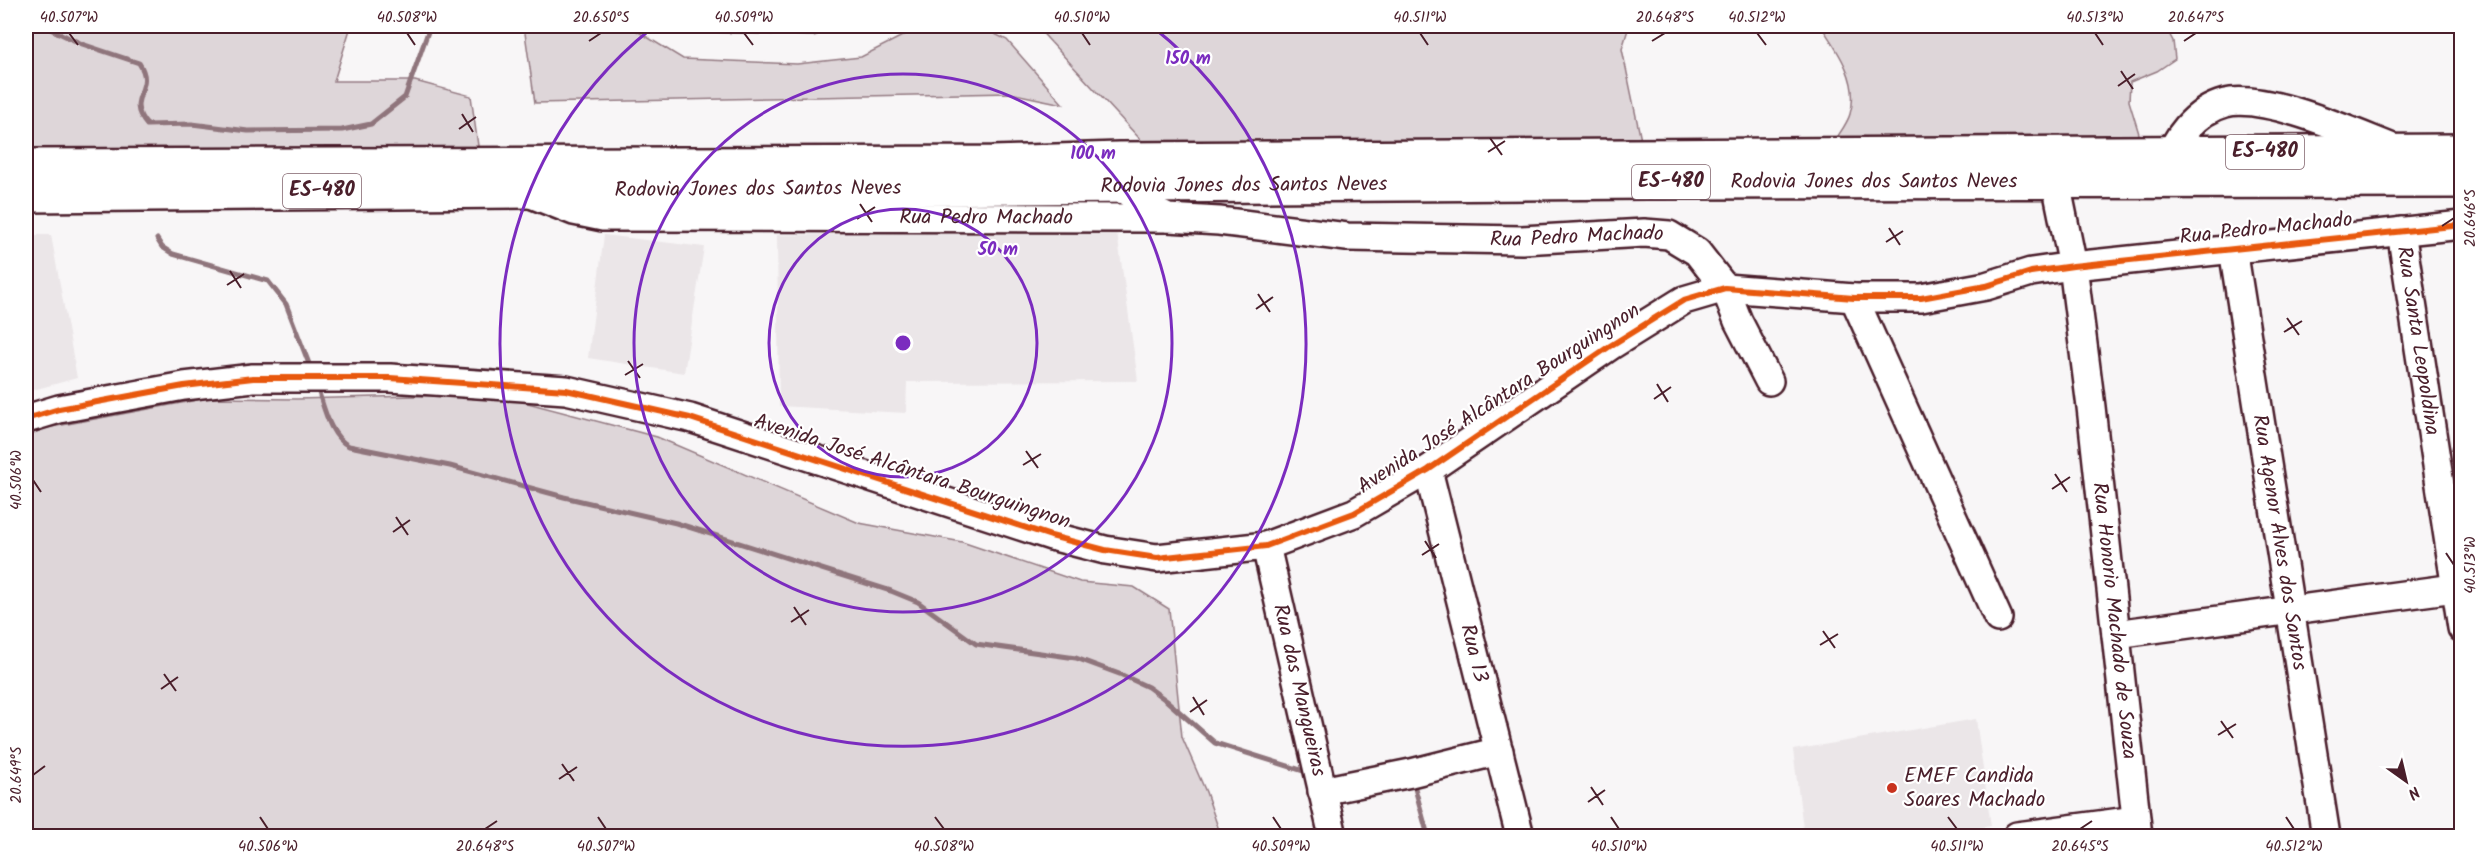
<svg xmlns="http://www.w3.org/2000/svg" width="2487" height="862" viewBox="0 0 2487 862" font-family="Kalam,sans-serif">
<rect width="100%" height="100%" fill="#f8f6f7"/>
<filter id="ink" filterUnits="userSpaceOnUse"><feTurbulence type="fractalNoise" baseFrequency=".0167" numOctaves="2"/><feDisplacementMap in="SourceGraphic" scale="12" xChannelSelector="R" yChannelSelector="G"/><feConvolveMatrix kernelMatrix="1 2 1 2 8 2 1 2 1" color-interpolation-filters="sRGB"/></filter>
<g filter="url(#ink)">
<path fill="#ebe6e8" d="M1117 232 1138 381 907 382 906 413 779 406 777 235Z
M26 235H51L77 378 26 392Z
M604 235 704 247 684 373 588 358Z
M1976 719 1991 826 1927 836H1804L1793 750Z"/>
<path fill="#ded6d9" stroke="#947a82" stroke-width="1.5" d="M26 26H351L334 81H415L471 96 479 153 26 154Z
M524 26H629L683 59 797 64 861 57 920 27 979 26 1007 40 1063 104 1010 93 535 103Z
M699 26H839L814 36 710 32Z
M1036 26H1629L1622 49 1642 145 1151 151Z
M1821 26H2165L2173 41 2175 59 2157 71 2130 82 2129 101 2140 137 1836 139C1841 131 1848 122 1850 114 1860 82 1838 51 1821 26Z
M493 394 657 437 859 523 962 542 1080 582 1134 587 1169 609 1182 737 1206 792 1221 836H26V436L46 428 208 398 297 399Z"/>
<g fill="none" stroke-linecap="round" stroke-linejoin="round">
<path stroke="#8f747b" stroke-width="5" d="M44 26 82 44 139 63C157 90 123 97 147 125L192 124 248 131 342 130 371 124 405 97 430 26
M157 239 162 247 173 254 268 281 286 304 311 369
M317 387C324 406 329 436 349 446L450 466 564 497 676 523 891 591 918 602 976 644 1076 658 1122 675 1148 687 1167 701 1215 743 1310 773
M1413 781 1428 836"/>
<defs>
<g id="minor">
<path d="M2165 168C2174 139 2195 111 2225 103 2265 93 2354 133 2393 148"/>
<path id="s1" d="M2056 183 2073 266 2091 407 2138 836"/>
<path id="s2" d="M1122 188 1153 211 1168 218 1219 221 1347 237 1522 240 1644 233 1669 235 1697 252 1725 288 1738 321 1769 381"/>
<path id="s3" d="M531 194 574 211 603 217 1167 218"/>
<path id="s4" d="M2401 231 2462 628"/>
<path id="s5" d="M2233 249 2326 836"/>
<path d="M1854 298 1998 618"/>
<path d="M26 419 59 409 184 386 253 378H390L566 390 690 418 1051 536 1105 550 1157 558 1266 546 1354 513 1428 470 1610 346 1684 300 1725 288 1854 298H1921L1986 286 2031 272 2073 266 2462 225"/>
<path id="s6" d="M1428 470 1520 836"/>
<path id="s7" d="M1266 546 1333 836"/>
<path d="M2116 634 2462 587"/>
<path d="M1322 791 1411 773 1499 751"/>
<path d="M2017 836 2136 820"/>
</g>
<g id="major">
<path d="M26 166 993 163 1119 159 2462 151"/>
<path id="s8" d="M26 195 1648 182 2462 181"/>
</g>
</defs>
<use href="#minor" stroke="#4a1f2b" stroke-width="32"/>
<use href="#major" stroke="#4a1f2b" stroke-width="38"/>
<use href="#minor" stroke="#fff" stroke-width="27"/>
<use href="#major" stroke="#fff" stroke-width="33"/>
<defs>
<path id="cycleway" d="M26 419 59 409 184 386 253 378H390L566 390 690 418 1051 536 1105 550 1157 558 1266 546 1354 513 1428 470 1610 346 1684 300 1725 288 1854 298H1921L1986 286 2031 272 2073 266 2462 225"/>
</defs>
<use href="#cycleway" stroke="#fff" stroke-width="10"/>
<use href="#cycleway" stroke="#e8590c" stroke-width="6"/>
</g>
</g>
<path fill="none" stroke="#4a1f2b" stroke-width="2" d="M69 33 78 45M407 33 415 45M744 33 753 45M1082 33 1090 45M1420 33 1428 45M1757 33 1766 45M2095 33 2103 45M589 41 601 33M1652 41 1665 33M2184 41 2196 33M2121 71 2133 89M2118 86 2135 74M462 114 473 132M459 129 476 117M1490 138 1502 155M1488 152 1505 141M860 204 872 222M857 219 875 207M2442 226 2454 218M1889 228 1900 245M1886 242 1903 231M230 271 241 288M227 285 244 274M1258 294 1270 312M1256 309 1273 297M2287 318 2299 335M2284 332 2302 321M628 361 640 378M625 375 643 364M1657 384 1668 402M1654 399 1671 387M1026 451 1038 468M1023 465 1041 454M2055 474 2067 492M33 480 41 492M2052 489 2070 477M396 517 408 535M393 532 410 520M1425 541 1436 558M2446 553 2454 565M1422 555 1439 544M794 607 806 625M791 622 809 610M1823 631 1835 648M1820 645 1838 634M164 674 176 691M161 689 178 677M1193 697 1204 715M1190 712 1207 700M2221 721 2233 738M2218 735 2236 724M562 764 574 781M33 775 45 766M559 779 577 767M1591 787 1603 805M1588 802 1605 790M260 817 268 829M598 817 606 829M935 817 944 829M1273 817 1281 829M1611 817 1619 829M1948 817 1957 829M2286 817 2294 829M485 829 497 821M2080 829 2092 821"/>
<g fill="none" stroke="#7b2cbf" stroke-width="3">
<circle cx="903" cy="343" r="134"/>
<circle cx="903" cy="343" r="269"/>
<path d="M1154 28A403 403 0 1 1 652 28"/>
</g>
<circle fill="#c8321e" stroke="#fff" stroke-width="2" cx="1892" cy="788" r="6"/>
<g text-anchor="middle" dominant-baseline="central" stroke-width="4.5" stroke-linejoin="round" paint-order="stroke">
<g fill="#fff" stroke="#80626b" stroke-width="1.5">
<rect x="2226" y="135" width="78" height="34" rx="4.5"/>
<rect x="1632" y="165" width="78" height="34" rx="4.5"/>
<rect x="283" y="174" width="78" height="34" rx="4.5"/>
</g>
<g font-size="20" font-weight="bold" fill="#4a1f2b">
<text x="2265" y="152">ES-480</text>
<text x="1671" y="182">ES-480</text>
<text x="322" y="191">ES-480</text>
</g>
<g font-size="21" fill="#4a1f2b" stroke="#fff">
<text stroke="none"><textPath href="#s8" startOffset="1848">Rodovia Jones dos Santos Neves</textPath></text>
<text stroke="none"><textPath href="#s8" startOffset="1218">Rodovia Jones dos Santos Neves</textPath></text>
<text stroke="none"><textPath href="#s8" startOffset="732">Rodovia Jones dos Santos Neves</textPath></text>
<text stroke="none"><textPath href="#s3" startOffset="459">Rua Pedro Machado</textPath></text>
<text transform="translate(2266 229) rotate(-6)">Rua Pedro Machado</text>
<text stroke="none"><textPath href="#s2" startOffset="465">Rua Pedro Machado</textPath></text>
<text stroke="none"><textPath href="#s4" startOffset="111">Rua Santa Leopoldina</textPath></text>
<text transform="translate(1499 399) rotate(-33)">Avenida José Alcântara Bourguingnon</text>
<text transform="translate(912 472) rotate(18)">Avenida José Alcântara Bourguingnon</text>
<text stroke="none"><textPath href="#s5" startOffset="297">Rua Agenor Alves dos Santos</textPath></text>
<text stroke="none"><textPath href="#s1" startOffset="442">Rua Honorio Machado de Souza</textPath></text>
<text stroke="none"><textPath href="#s6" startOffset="189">Rua 13</textPath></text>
<text stroke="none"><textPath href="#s7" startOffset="148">Rua das Mangueiras</textPath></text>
</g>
<g font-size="21" fill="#4a1f2b" stroke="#fff" text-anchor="start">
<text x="1904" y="776">EMEF Candida<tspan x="1904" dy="24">Soares Machado</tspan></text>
</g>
</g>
<circle cx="903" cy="343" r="9" fill="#7b2cbf" stroke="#fff" stroke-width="3"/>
<g font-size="18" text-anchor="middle" font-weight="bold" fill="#7b2cbf" stroke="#fff" stroke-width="4.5" stroke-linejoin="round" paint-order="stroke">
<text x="1188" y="64">150 m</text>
<text x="1093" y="159">100 m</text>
<text x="998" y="255">50 m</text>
</g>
<rect width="2487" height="862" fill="none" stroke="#fff" stroke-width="66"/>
<g transform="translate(2406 781) rotate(146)" stroke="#ffffff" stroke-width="4.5" paint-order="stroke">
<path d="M0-4.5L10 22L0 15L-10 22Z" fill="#4a1f2b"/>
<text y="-9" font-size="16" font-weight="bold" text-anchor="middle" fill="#4a1f2b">N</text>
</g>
<rect x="33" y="33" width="2421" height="796" fill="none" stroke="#4a1f2b" stroke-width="2"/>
<g font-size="15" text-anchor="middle" fill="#4a1f2b">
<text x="69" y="22">40.507°W</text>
<text x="407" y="22">40.508°W</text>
<text x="601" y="22">20.650°S</text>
<text x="744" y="22">40.509°W</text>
<text x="1082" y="22">40.510°W</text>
<text x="1420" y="22">40.511°W</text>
<text x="1665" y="22">20.648°S</text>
<text x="1757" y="22">40.512°W</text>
<text x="2095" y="22">40.513°W</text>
<text x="2196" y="22">20.647°S</text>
<text transform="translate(2470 218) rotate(-90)" y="5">20.646°S</text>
<text transform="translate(16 480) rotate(-90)" y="5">40.506°W</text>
<text transform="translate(2470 565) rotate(-90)" y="5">40.513°W</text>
<text transform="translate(16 775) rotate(-90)" y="5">20.649°S</text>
<text x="268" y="851">40.506°W</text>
<text x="485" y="851">20.648°S</text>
<text x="606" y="851">40.507°W</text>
<text x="944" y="851">40.508°W</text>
<text x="1281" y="851">40.509°W</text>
<text x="1619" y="851">40.510°W</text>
<text x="1957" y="851">40.511°W</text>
<text x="2080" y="851">20.645°S</text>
<text x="2294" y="851">40.512°W</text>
</g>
</svg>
